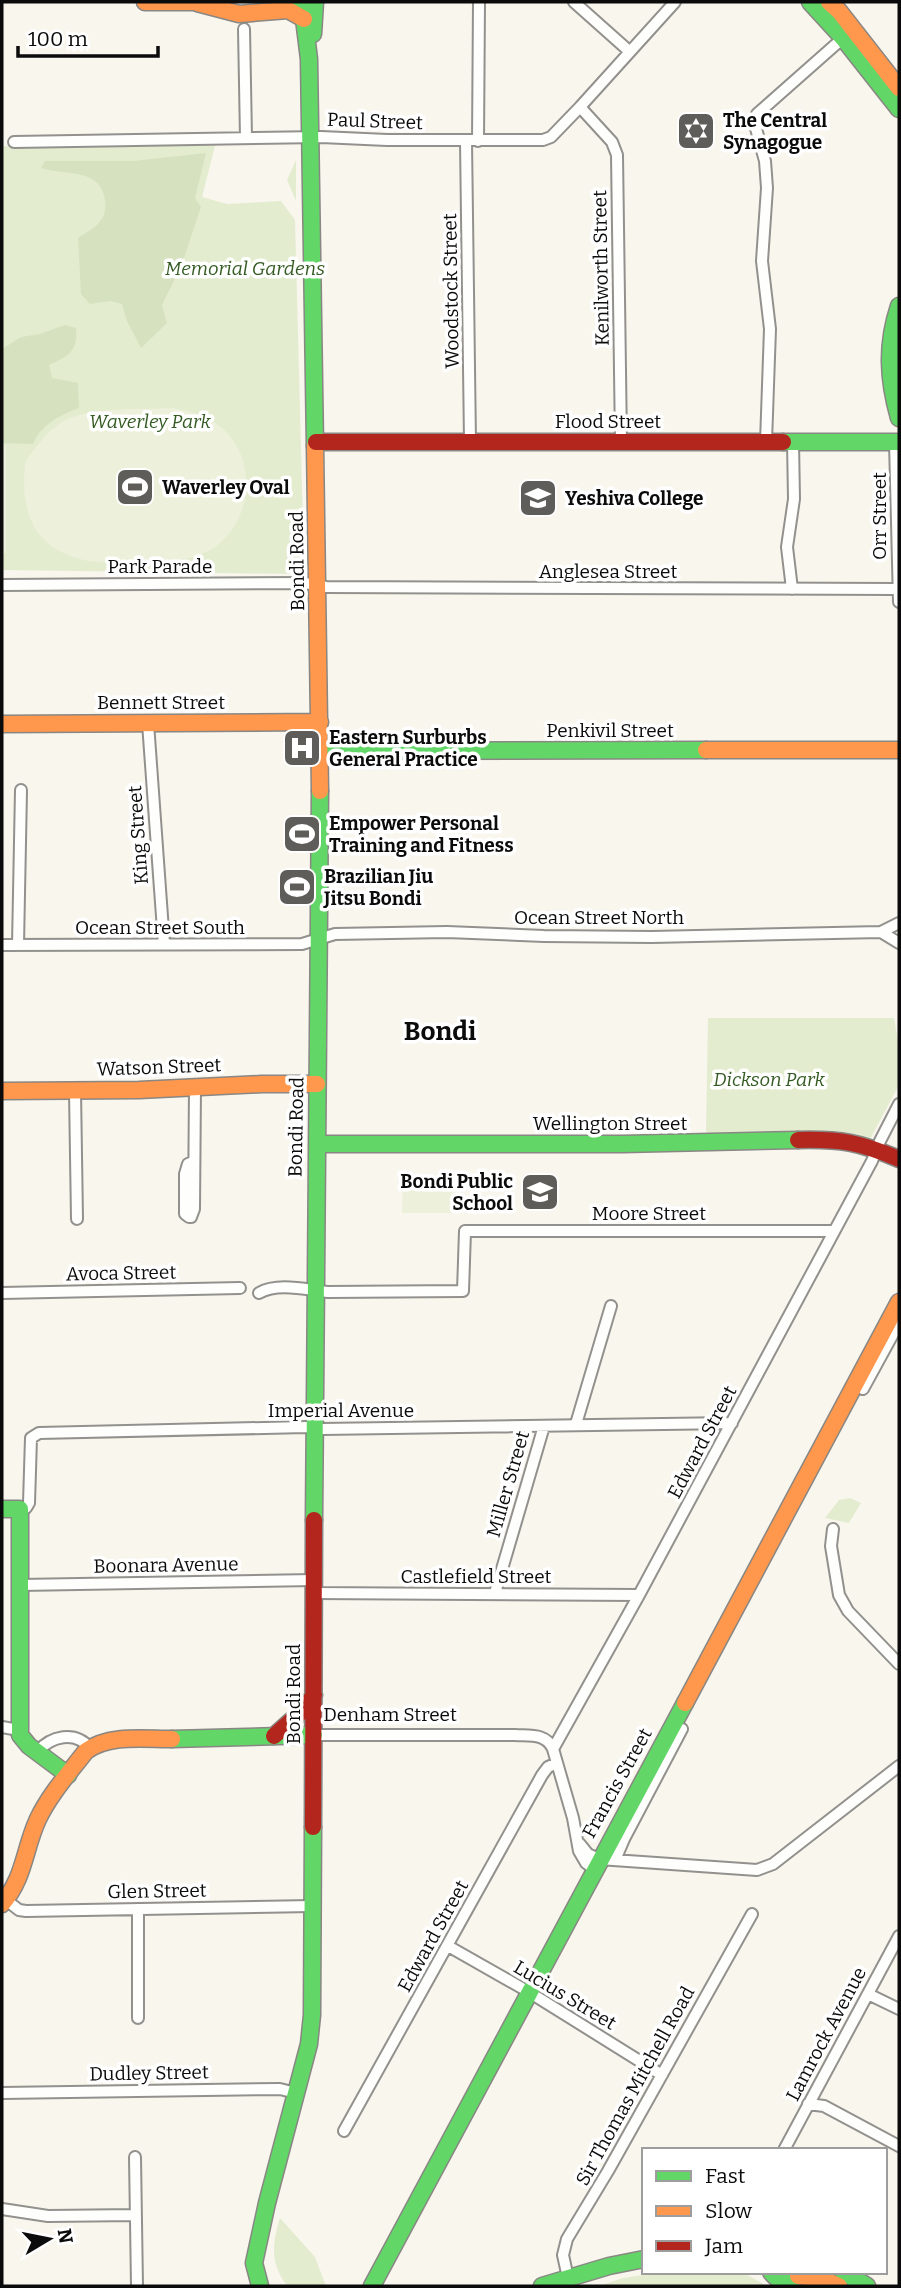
<svg xmlns="http://www.w3.org/2000/svg" width="901" height="2288" viewBox="0 0 901 2288" font-family="Bitter,serif">
<rect width="100%" height="100%" fill="#f9f6ee"/>
<path fill="#e4ecd0" d="M2 146H215L202 197 227 204 281 201 295 220 304 562 297 574 2 570Z
M296 160V201L287 180Z
M708 1018H894L899 1047V1085L867 1145 713 1143 706 1130Z
M850 1498 861 1503 849 1523 825 1518 839 1500Z
M280 2218 315 2257 326 2286H287C270 2263 272 2244 280 2218Z
M663 2272H742L767 2286H599L623 2278Z"/>
<path fill="#d6e2bf" d="M206 153 195 198 201 207 181 267 162 305 167 323 141 348 127 321 122 304 110 301 90 304 81 294 78 238C94 228 108 221 105 200 101 167 64 176 41 168L45 161H133Z
M65 325 76 328C78 352 68 356 49 365L52 378 78 383 79 408C61 415 41 424 33 444L2 443V349L21 337 40 334Z"/>
<path fill="#edf0da" d="M173 408C188 411 205 415 218 425 261 456 253 530 206 552 174 567 123 563 88 561 75 558 60 553 49 544 28 527 24 503 24 477 25 472 24 465 26 461 35 447 48 431 62 422 89 406 141 410 173 408Z
M2 445H6V553H2Z
M403 1175H451L452 1213H402Z"/>
<g fill="none" stroke-linecap="round" stroke-linejoin="round">
<defs>
<path id="street" d="M574 2 629 51
M244 29 246 138
M580 107 612 142 617 155 621 442
M466 141 470 442
M478 141 479 2
M14 142 321 137 387 140H543L551 137 580 107 675 2
M766 442 770 329 762 261 767 188 765 161 755 125 757 114 843 38
M895 442 899 602
M2 585 305 583 326 587 897 589
M792 589 787 547 794 499 793 442
M148 723 164 944
M881 932 899 943
M2 945 302 944 335 934 447 932 544 936 652 937 881 932 899 923
M18 945 21 790
M75 1091 77 1219
M193 1162 188 1164 185 1174V1214L189 1217H191L194 1209 195 1087
M2 1293 240 1288
M259 1293C278 1282 307 1290 328 1292L463 1291 465 1231H833
M863 1389 899 1323
M576 1424 611 1306
M20 1509 26 1508 29 1503 31 1438 39 1433 306 1427 323 1429 732 1423
M833 1529 831 1546 839 1595 848 1611 899 1664
M20 1585 314 1580
M313 1593 639 1595
M495 1593 544 1426
M2 1727 19 1730
M314 1735H515C530 1736 546 1733 553 1749L573 1818 579 1851 586 1863 594 1869
M553 1749 639 1595 872 1161 880 1141 899 1104
M37 1752C51 1736 75 1730 90 1748
M580 1844 588 1854 599 1859 757 1870 773 1864 899 1766
M615 1860 624 1839 682 1729
M6 1900 19 1910 26 1911 312 1906
M138 1909V2018
M448 1946 529 1992 662 2075
M868 1994 899 2009
M2 2093 280 2089 296 2093
M808 2104 824 2106 899 2146
M344 2131 542 1775 548 1767 557 1763
M784 2150 899 1936
M135 2157 137 2286
M2 2209 48 2216 136 2215
M568 2278 563 2255 567 2239 608 2171 752 1914"/>
<path id="fast" d="M298 2 304 19 309 59 315 446
M810 2 843 38 899 109
M313 34 315 2
M899 306C886 345 888 379 899 418
M783 442H899
M320 751 706 750
M317 1144H623L798 1140
M2 1509H20V1735L29 1746 68 1775
M314 1520 320 791
M172 1739 314 1735
M771 2272C780 2284 791 2284 801 2272
M843 2272 867 2286
M260 2286 254 2263 267 2203 309 2044 312 2015 313 1827
M372 2286 685 1703
M542 2286 609 2266 644 2259"/>
<path id="slow" d="M145 2H204
M829 2 839 11 899 88
M197 3 239 14 288 10 304 19
M315 446 320 791
M2 724 320 722
M706 750H899
M2 1091 139 1090 262 1084H317
M685 1703 899 1302
M2 1904C25 1877 24 1849 38 1819 50 1794 69 1773 86 1751 109 1734 144 1739 172 1739
M798 2276 820 2278 839 2286"/>
<path id="jam" d="M316 442H783
M798 1140C841 1139 859 1142 899 1159
M274 1736 302 1711 314 1695
M313 1827 314 1520"/>
</defs>
<use href="#street" stroke="#92918d" stroke-width="14"/>
<use href="#fast" stroke="#898784" stroke-width="19"/>
<use href="#slow" stroke="#898784" stroke-width="19"/>
<use href="#jam" stroke="#898784" stroke-width="19"/>
<use href="#street" stroke="#fefefc" stroke-width="10"/>
<use href="#fast" stroke="#63d668" stroke-width="16"/>
<use href="#slow" stroke="#ff974d" stroke-width="16"/>
<use href="#jam" stroke="#b3261e" stroke-width="16"/>
</g>
<defs>
<symbol id="synagogue-square" viewBox="-11 -11 22 22"><rect x="-9" y="-9" width="18" height="18" rx="4" fill="#5e5d5a" stroke="#fff"/><path d="M0-6.5L5.6 3.2H-5.6ZM0 6.5L5.6-3.2H-5.6Z" fill="#fff"/></symbol>
<symbol id="stadium-square" viewBox="-11 -11 22 22"><rect x="-9" y="-9" width="18" height="18" rx="4" fill="#5e5d5a" stroke="#fff"/><path d="M0-5a6.5 5 0 1 0 0 10a6.5 5 0 1 0 0-10ZM-3.5-1.8h7v3.6h-7Z" fill="#fff"/></symbol>
<symbol id="university-square" viewBox="-11 -11 22 22"><rect x="-9" y="-9" width="18" height="18" rx="4" fill="#5e5d5a" stroke="#fff"/><path d="M0-5L7-2L0 1L-7-2ZM-4 1L0 2.5L4 1V4Q0 6-4 4Z" fill="#fff"/></symbol>
<symbol id="hospital-square" viewBox="-11 -11 22 22"><rect x="-9" y="-9" width="18" height="18" rx="4" fill="#5e5d5a" stroke="#fff"/><path d="M-5-5h3v3.5h4V-5h3V5h-3V1.5h-4V5h-3Z" fill="#fff"/></symbol>
<symbol id="school-square" viewBox="-11 -11 22 22"><rect x="-9" y="-9" width="18" height="18" rx="4" fill="#5e5d5a" stroke="#fff"/><path d="M0-5L7-2L0 1L-7-2ZM-4 1L0 2.5L4 1V4Q0 6-4 4Z" fill="#fff"/></symbol>
</defs>
<g fill-rule="evenodd">
<use href="#synagogue-square" x="674" y="109" width="44" height="44"/>
<use href="#stadium-square" x="113" y="465" width="44" height="44"/>
<use href="#university-square" x="516" y="476" width="44" height="44"/>
<use href="#hospital-square" x="280" y="726" width="44" height="44"/>
<use href="#stadium-square" x="280" y="812" width="44" height="44"/>
<use href="#stadium-square" x="275" y="865" width="44" height="44"/>
<use href="#school-square" x="518" y="1170" width="44" height="44"/>
</g>
<g text-anchor="middle" dominant-baseline="central" stroke-width="7" stroke-linejoin="round" paint-order="stroke">
<g font-size="19" font-weight="bold" fill="#0b0b0b" stroke="#fff" text-anchor="start">
<text x="723" y="120">The Central<tspan x="723" dy="22">Synagogue</tspan></text>
<text x="162" y="487">Waverley Oval</text>
<text x="565" y="498">Yeshiva College</text>
<text x="329" y="737">Eastern Surburbs<tspan x="329" dy="22">General Practice</tspan></text>
<text x="329" y="823">Empower Personal<tspan x="329" dy="22">Training and Fitness</tspan></text>
<text x="324" y="876">Brazilian Jiu<tspan x="324" dy="22">Jitsu Bondi</tspan></text>
<text x="513" y="1181" text-anchor="end">Bondi Public<tspan x="513" dy="22">School</tspan></text>
</g>
<g font-size="19" fill="#0b0b0b" stroke="#fff">
<text transform="translate(375 121) rotate(2)">Paul Street</text>
<text transform="translate(601 268) rotate(-91)">Kenilworth Street</text>
<text transform="translate(451 291) rotate(-91)">Woodstock Street</text>
<text x="608" y="421">Flood Street</text>
<text transform="translate(879 516) rotate(-90)">Orr Street</text>
<text transform="translate(297 561) rotate(-91)">Bondi Road</text>
<text x="160" y="566">Park Parade</text>
<text x="608" y="571">Anglesea Street</text>
<text x="161" y="702">Bennett Street</text>
<text x="610" y="730">Penkivil Street</text>
<text transform="translate(138 835) rotate(-94)">King Street</text>
<text x="599" y="917">Ocean Street North</text>
<text x="160" y="927">Ocean Street South</text>
<text transform="translate(159 1067) rotate(-2)">Watson Street</text>
<text x="610" y="1123">Wellington Street</text>
<text transform="translate(296 1127) rotate(-89)">Bondi Road</text>
<text x="649" y="1213">Moore Street</text>
<text transform="translate(121 1273) rotate(-1)">Avoca Street</text>
<text x="341" y="1410">Imperial Avenue</text>
<text transform="translate(702 1442) rotate(-62)">Edward Street</text>
<text transform="translate(508 1484) rotate(-74)">Miller Street</text>
<text transform="translate(166 1565) rotate(-1)">Boonara Avenue</text>
<text x="476" y="1576">Castlefield Street</text>
<text transform="translate(293 1694) rotate(-90)">Bondi Road</text>
<text x="390" y="1714">Denham Street</text>
<text transform="translate(617 1783) rotate(-61)">Francis Street</text>
<text transform="translate(157 1891) rotate(-1)">Glen Street</text>
<text transform="translate(433 1936) rotate(-61)">Edward Street</text>
<text transform="translate(565 1995) rotate(31)">Lucius Street</text>
<text transform="translate(826 2034) rotate(-62)">Lamrock Avenue</text>
<text transform="translate(149 2073) rotate(-1)">Dudley Street</text>
<text transform="translate(635 2086) rotate(-61)">Sir Thomas Mitchell Road</text>
</g>
<g font-size="19" font-style="italic" fill="#345b23" stroke="#fff">
<text x="245" y="268">Memorial Gardens</text>
<text x="150" y="421">Waverley Park</text>
<text x="769" y="1079">Dickson Park</text>
</g>
<g font-size="26" font-weight="bold" fill="#0b0b0b" stroke="#fff">
<text x="440" y="1031">Bondi</text>
</g>
</g>
<rect width="901" height="2288" fill="none" stroke="#0b0b0b" stroke-width="7"/>
<rect x="642" y="2148" width="245" height="126" fill="#ffffff" stroke="#9d9d9d" stroke-width="2"/>
<rect x="656" y="2171" width="35" height="10" fill="#63d668" stroke="#9d9d9d" stroke-width="2"/>
<text x="705" y="2183" font-size="21" fill="#0b0b0b">Fast</text>
<rect x="656" y="2206" width="35" height="10" fill="#ff974d" stroke="#9d9d9d" stroke-width="2"/>
<text x="705" y="2218" font-size="21" fill="#0b0b0b">Slow</text>
<rect x="656" y="2241" width="35" height="10" fill="#b3261e" stroke="#9d9d9d" stroke-width="2"/>
<text x="705" y="2253" font-size="21" fill="#0b0b0b">Jam</text>
<g transform="translate(49 2239) rotate(80)" stroke="#ffffff" stroke-width="5" paint-order="stroke">
<path d="M0-5L12 26L0 18L-12 26Z" fill="#0b0b0b"/>
<text y="-10" font-size="19" font-weight="bold" text-anchor="middle" fill="#0b0b0b">N</text>
</g>
<path d="M18 46v10h140v-10" fill="none" stroke="#0b0b0b" stroke-width="3.5"/>
<text x="28" y="46" font-size="21" fill="#0b0b0b" stroke="#ffffff" stroke-width="5" paint-order="stroke">100 m</text>
</svg>
